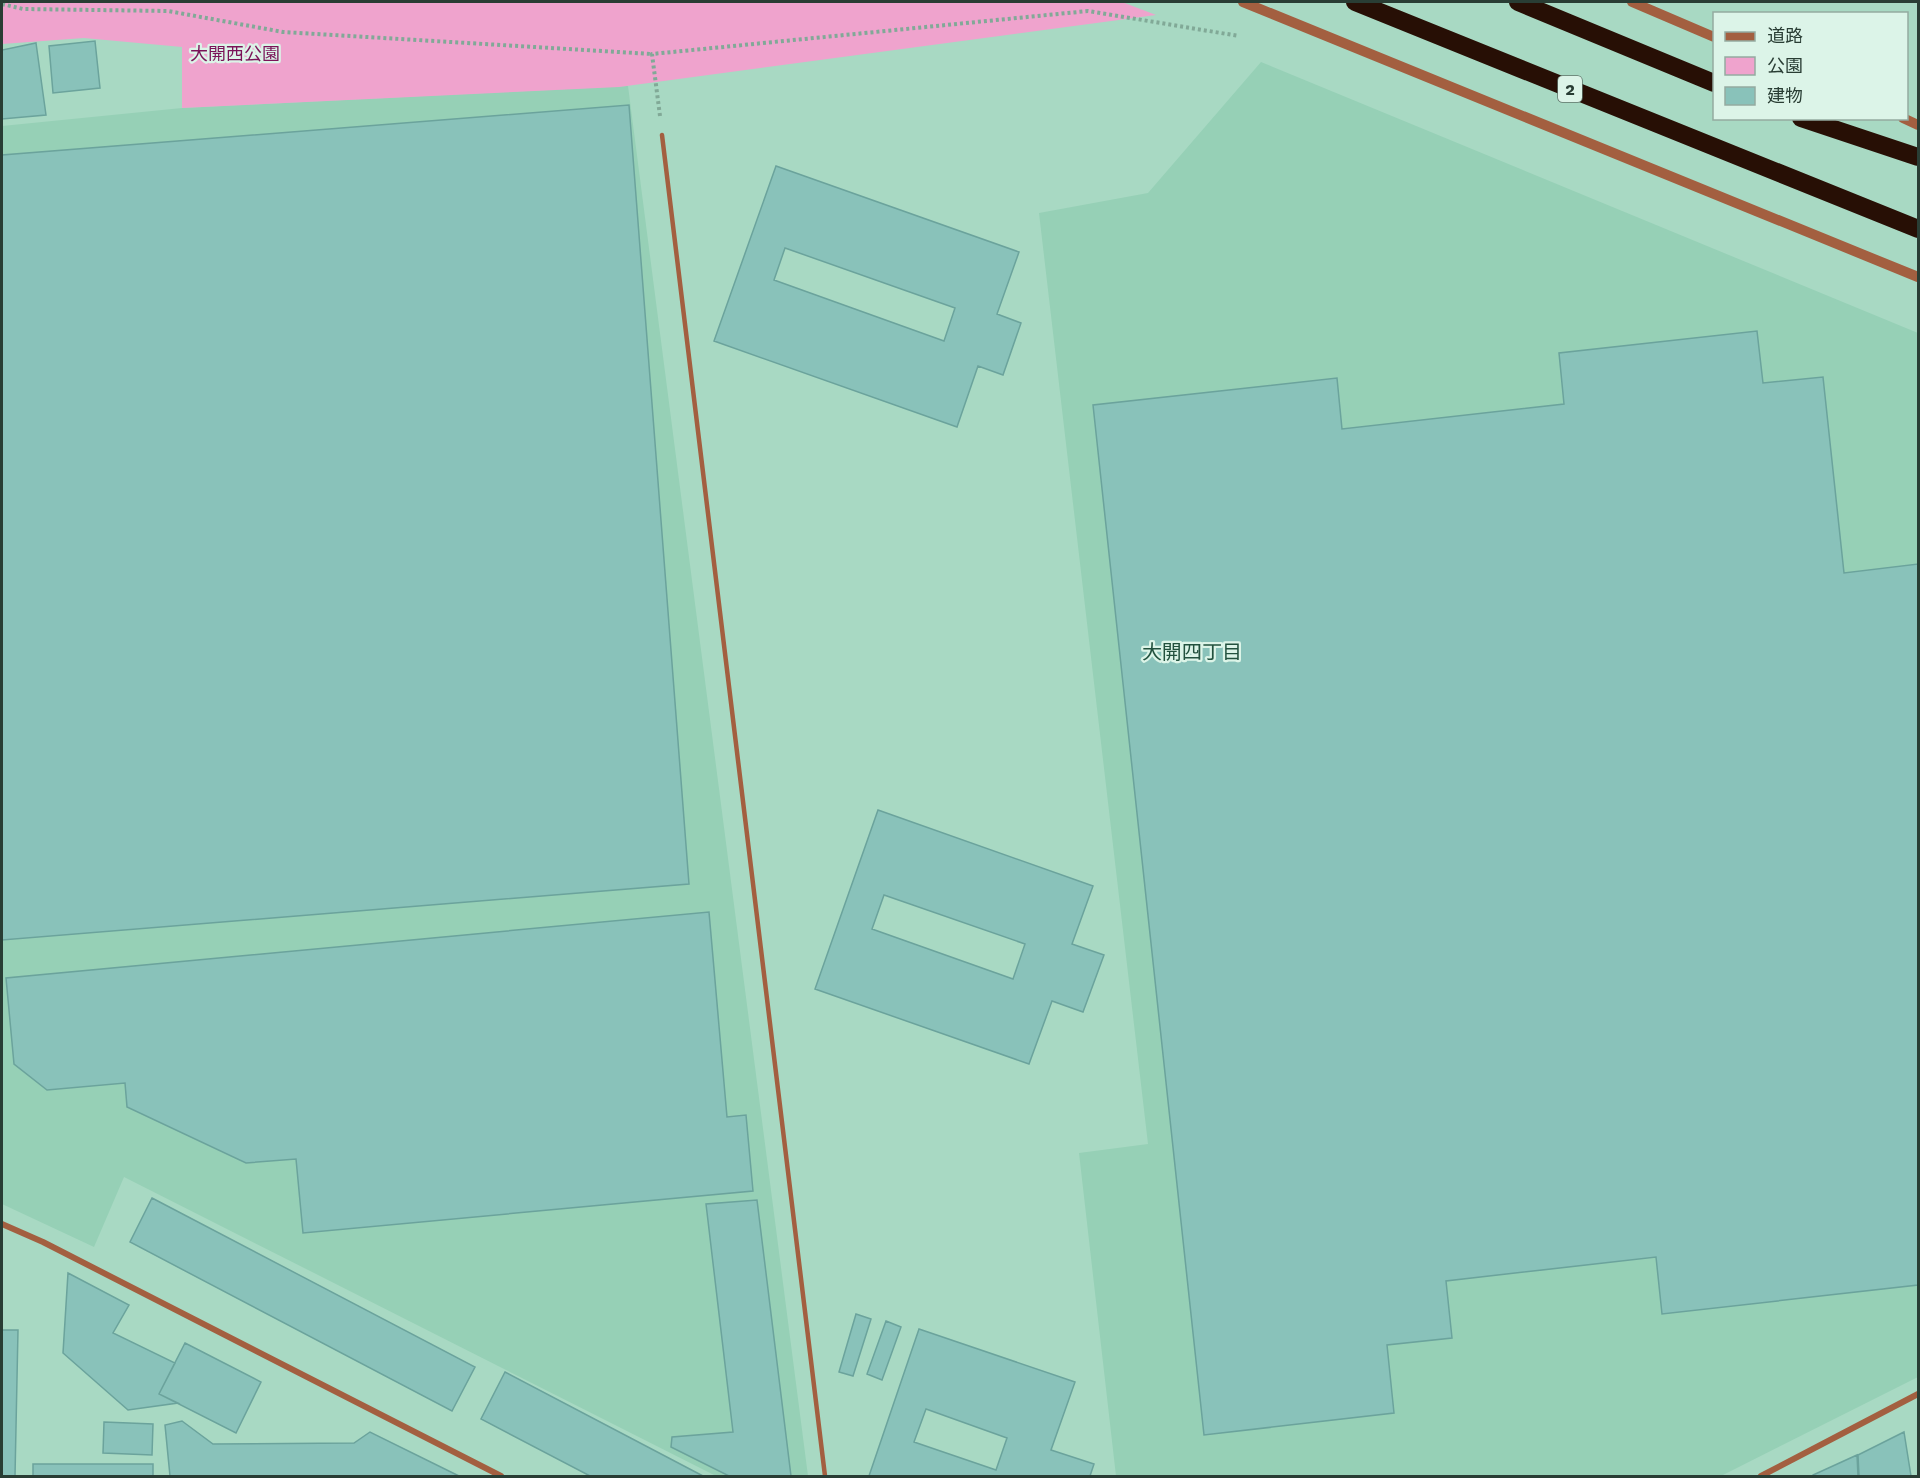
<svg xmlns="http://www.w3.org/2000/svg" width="1920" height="1478" viewBox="0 0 1920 1478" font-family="'Work Sans','Noto Sans JP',sans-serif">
<rect width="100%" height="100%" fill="#a8d9c3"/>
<path fill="#96d0b6" d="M1261 62 1918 333V1377L1721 1476H1116L1079 1153 1148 1144 1039 213 1148 193Z
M628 86 808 1476H716L124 1177 94 1247 2 1204V126L182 108Z"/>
<path fill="#efa3cd" d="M2 2H1122L1156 15 619 87 182 108V47L84 38 2 44Z"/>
<path fill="#89c2ba" stroke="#6ba39c" stroke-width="1.5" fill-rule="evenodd" d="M95 41 100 88 53 93 49 46Z
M36 43 46 115 2 119V50Z
M629 105 689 884 2 940V155Z
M776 166 1019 252 997 314 1021 323 1003 375 978 366 957 427 714 341ZM785 248 955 308 944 341 774 280Z
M1757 331 1763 383 1823 377 1844 573 1918 564V1285L1662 1314 1656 1257 1446 1281 1452 1338 1387 1345 1394 1413 1204 1435 1093 405 1337 378 1342 429 1564 404 1559 353Z
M878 810 1093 886 1072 944 1104 955 1083 1012 1052 1001 1029 1064 815 989ZM884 895 1025 944 1013 979 872 929Z
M709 912 727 1117 746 1115 753 1191 303 1233 296 1159 246 1163 127 1107 125 1083 47 1090 14 1064 6 978Z
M152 1198 475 1367 452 1411 130 1242Z
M757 1200 791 1476H729L671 1447 672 1437 733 1432 706 1204Z
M68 1273 129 1305 113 1333 175 1363 159 1394 178 1403 128 1410 63 1353Z
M856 1314 871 1319 853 1376 839 1372Z
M886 1321 901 1327 882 1380 867 1374Z
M919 1329 1075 1382 1051 1450 1094 1464 1090 1476H869ZM926 1409 1007 1438 996 1470 914 1442Z
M2 1330H18L15 1476H2Z
M185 1343 261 1382 236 1433 159 1394Z
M505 1372 703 1476H590L481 1419Z
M182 1421 213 1444 354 1443 370 1432 459 1476H170L165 1425Z
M104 1422 153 1424 152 1455 103 1453Z
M1904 1432 1911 1476H1859L1858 1455Z
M1857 1455 1858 1476H1813V1475Z
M33 1464H153V1476H33Z"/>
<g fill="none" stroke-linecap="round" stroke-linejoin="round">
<path stroke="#81a997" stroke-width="4" stroke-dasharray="3 3" stroke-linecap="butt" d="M2 4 23 9 168 11 283 32 652 54
M660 116 652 54 1088 11 1239 36"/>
<path stroke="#a35f40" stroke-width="4.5" d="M662 135 825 1476"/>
<path stroke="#a35f40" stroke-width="6" d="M2 1224 43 1242 501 1476
M1761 1476 1918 1394"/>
<path stroke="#a35f40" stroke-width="10" d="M1243 2 1918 277
M1632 2 1714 37
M1903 118 1918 125"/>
<path stroke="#270f05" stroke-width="18" d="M1355 2 1918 229
M1518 2 1714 83
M1801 118 1918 157"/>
</g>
<g text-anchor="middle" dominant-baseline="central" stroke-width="4.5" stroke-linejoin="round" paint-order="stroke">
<rect fill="#dcf4e8" stroke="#5f746a" stroke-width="1.5" x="1558" y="76" width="24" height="26" rx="4.5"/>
<g font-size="16" font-weight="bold" fill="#293d34">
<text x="1570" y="89">2</text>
</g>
<g font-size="18" fill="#7a1358" stroke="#dcf4e8">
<text x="235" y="53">大開西公園</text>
</g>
<g font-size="20" fill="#22513e" stroke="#dcf4e8">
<text x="1192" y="652">大開四丁目</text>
</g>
</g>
<rect width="1920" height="1478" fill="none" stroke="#293d34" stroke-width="6"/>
<rect x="1713" y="12" width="195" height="108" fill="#dcf4e8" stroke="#94aba0" stroke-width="1.5"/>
<rect x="1725" y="32" width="30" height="9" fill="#a35f40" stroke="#94aba0" stroke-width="1.5"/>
<text x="1767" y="42" font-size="18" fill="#293d34">道路</text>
<rect x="1725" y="57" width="30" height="18" fill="#efa3cd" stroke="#94aba0" stroke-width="1.5"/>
<text x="1767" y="72" font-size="18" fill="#293d34">公園</text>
<rect x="1725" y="87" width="30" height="18" fill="#89c2ba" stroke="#94aba0" stroke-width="1.5"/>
<text x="1767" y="102" font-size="18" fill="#293d34">建物</text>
</svg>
